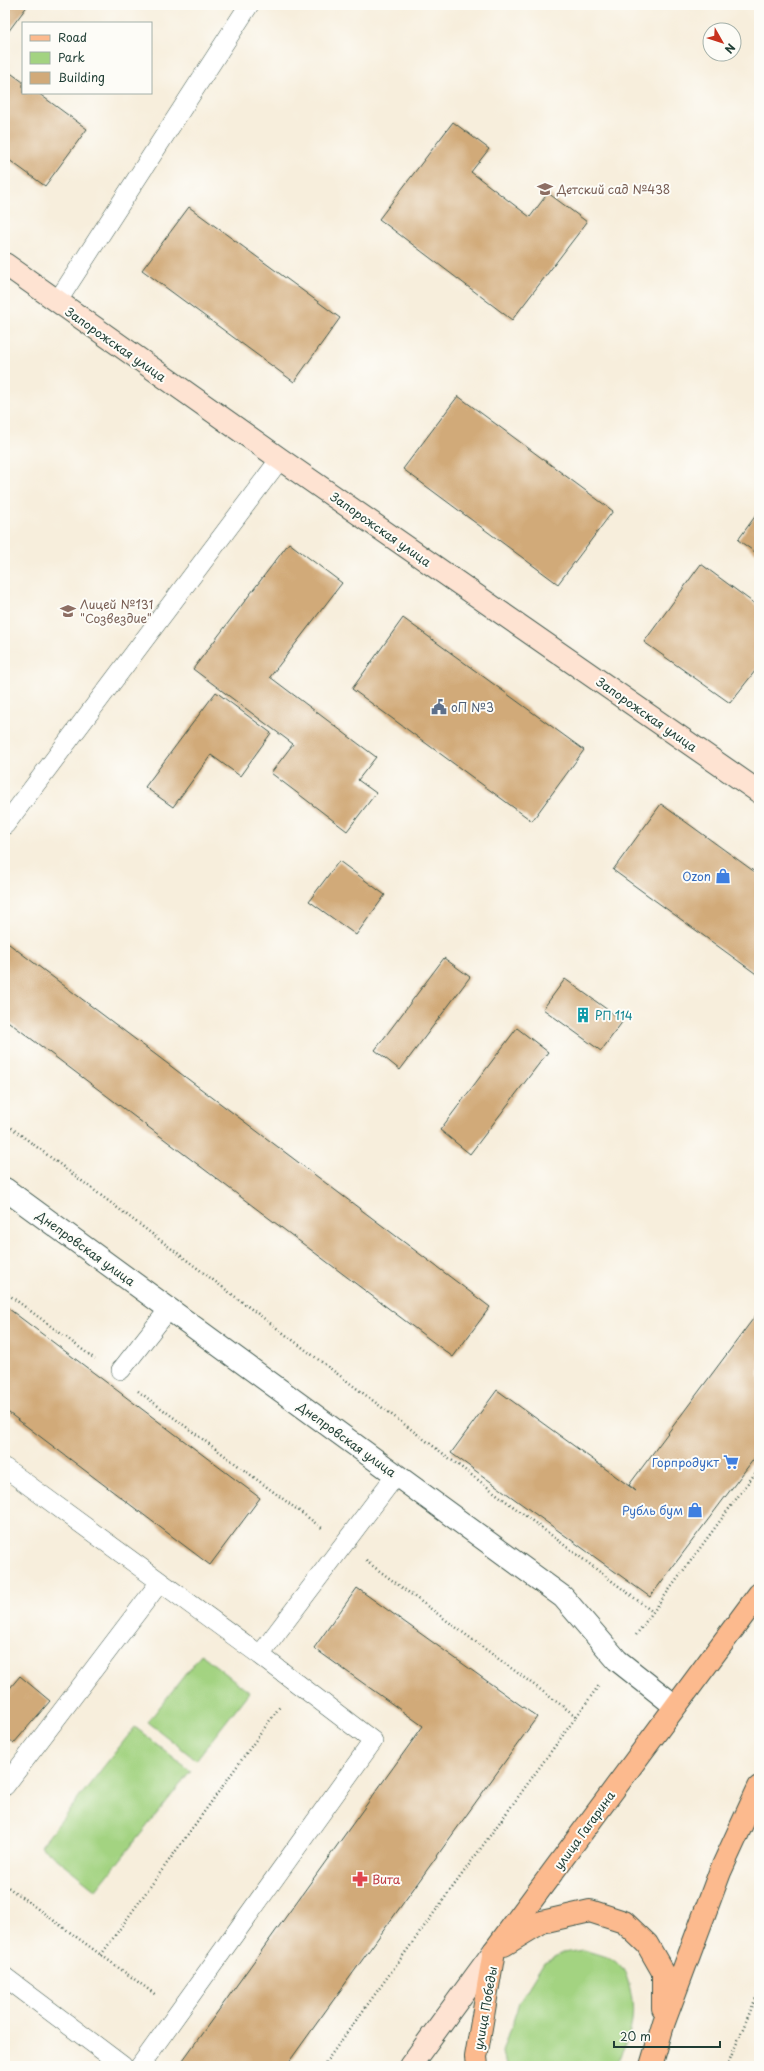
<svg xmlns="http://www.w3.org/2000/svg" width="764" height="2071" viewBox="0 0 764 2071" font-family="'Playpen Sans',sans-serif">
<rect width="100%" height="100%" fill="#fdfcf7"/>
<filter id="ink" filterUnits="userSpaceOnUse"><feTurbulence type="fractalNoise" baseFrequency=".025" numOctaves="2"/><feDisplacementMap in="SourceGraphic" scale="8" xChannelSelector="R" yChannelSelector="G"/><feConvolveMatrix kernelMatrix="1 2 1 2 8 2 1 2 1" color-interpolation-filters="sRGB"/></filter>
<filter id="wash" filterUnits="userSpaceOnUse"><feTurbulence type="fractalNoise" baseFrequency=".012" numOctaves="4" result="noise"/><feDisplacementMap in="SourceGraphic" scale="16" xChannelSelector="R" yChannelSelector="G"/><feGaussianBlur stdDeviation="0.9" result="paint"/><feColorMatrix in="noise" values="0 0 0 0 0 0 0 0 0 0 0 0 0 0 0 0 0 1.4 0 .05"/><feComposite in="paint" operator="in"/></filter>
<g filter="url(#wash)">
<rect width="100%" height="100%" fill="#f7eedc"/>
<path fill="#a3d381" stroke="#61885a" d="M201 1654 249 1692 196 1760 148 1722Z
M135 1727 191 1771 96 1890 41 1846Z
M584 1950C594 1953 608 1956 616 1962 624 1969 628 1979 630 1989 637 2021 629 2037 616 2066H506L503 2052 519 2003 544 1962 562 1953Z"/>
<g id="blocks">
<path fill="#d1aa79" d="M5 5H28L5 36Z
M5 69 23 82V93H38L87 129 45 186 5 157Z
M453 122 489 149 471 172 530 217 548 193 587 222 512 320 379 219Z
M189 207 340 318 294 382 142 270Z
M458 396 613 511 558 584 403 469Z
M759 511V555L738 540Z
M289 543 342 583 270 677 376 757 358 780 376 793 347 831 271 773 293 744 193 669Z
M701 564 759 607V666L730 703 644 642Z
M403 618 584 750 532 821 352 689Z
M216 692 271 733 240 776 211 755 173 807 145 787Z
M661 804 759 875V976L613 870Z
M339 861 385 895 356 935 309 901Z
M5 941 490 1307 453 1357 5 1019Z
M444 958 470 977 400 1070 375 1050Z
M565 979 623 1021 601 1051 543 1009Z
M517 1028 548 1052 470 1154 440 1130Z
M5 1306 260 1498 210 1565 5 1410Z
M759 1311V1452L650 1597 451 1453 497 1390 636 1491 629 1485Z
M357 1588 537 1717 286 2066H191L183 2060 423 1726 314 1648Z
M20 1676 50 1701 14 1743 5 1736V1694Z"/>
</g>
</g>
<g filter="url(#ink)">
<use href="#blocks" fill-opacity="0" stroke="#3f584d" stroke-width="1"/>
<g fill="none" stroke-linecap="round" stroke-linejoin="round">
<defs>
<path id="lane" d="M57 302 249 5
M5 825 280 459
M121 1370 169 1309
M5 1468 260 1655 396 1475
M5 1786 160 1582
M5 1977 123 2066
M140 2066 373 1741 260 1655"/>
<path id="street" d="M5 1189 563 1597 617 1660 675 1706"/>
<path id="secondary" d="M5 264 280 459 759 792
M410 2066 494 1951"/>
<path id="primary" d="M504 1945 542 1922 590 1911 624 1922 647 1944 663 1972V2008
M477 2066 476 2057 494 1951 759 1594
M651 2066 664 2022 720 1872 759 1787"/>
</defs>
<use href="#lane" stroke="#3f584d" stroke-width="20"/>
<use href="#street" stroke="#3f584d" stroke-width="24"/>
<use href="#secondary" stroke="#3f584d" stroke-width="24"/>
<use href="#primary" stroke="#3f584d" stroke-width="24"/>
<path stroke="#3f584d" stroke-width="2.5" stroke-dasharray="1 3" stroke-linecap="butt" d="M5 1123 653 1612
M5 1292 95 1359
M138 1391 322 1528
M366 1561 576 1716
M636 1635 759 1468
M5 1885 156 1995
M101 1955 281 1705
M323 2066 600 1684
M727 2066 759 1991"/>
<use href="#lane" stroke="#fff" stroke-width="19"/>
<use href="#street" stroke="#fff" stroke-width="22"/>
<use href="#secondary" stroke="#fee3d2" stroke-width="22"/>
<use href="#primary" stroke="#fcba8e" stroke-width="22"/>
</g>
</g>
<defs>
<symbol id="school-bare" viewBox="-9 -9 18 18"><path d="M0-5L7-2L0 1L-7-2ZM-4 1L0 2.5L4 1V4Q0 6-4 4Z" fill="#8d6e63" stroke="#fdfcf7" stroke-width="2.5" paint-order="stroke"/></symbol>
<symbol id="civic-bare" viewBox="-9 -9 18 18"><path d="M-.6-6.5H3V-4.5H.6V-3L4-1V1h2V6H-6V1h2V-1L-.6-3ZM-1.2 2.5V6h2.4V2.5Z" fill="#5c6f8a" stroke="#fdfcf7" stroke-width="2.5" paint-order="stroke"/></symbol>
<symbol id="shop-bare" viewBox="-9 -9 18 18"><path d="M-5-2.5h2.3a2.7 3.5 0 0 1 5.4 0H5L5.5 6h-11ZM-1.5-2.5h3a1.5 2.3 0 0 0-3 0Z" fill="#3f7fe0" stroke="#fdfcf7" stroke-width="2.5" paint-order="stroke"/></symbol>
<symbol id="building-bare" viewBox="-9 -9 18 18"><path d="M-4-6H4V6H1V3H-1V6H-4ZM-2.5-4.3h1.7v1.8h-1.7ZM.8-4.3h1.7v1.8H.8ZM-2.5-1h1.7V.8h-1.7ZM.8-1h1.7V.8H.8Z" fill="#0f9aa8" stroke="#fdfcf7" stroke-width="2.5" paint-order="stroke"/></symbol>
<symbol id="supermarket-bare" viewBox="-9 -9 18 18"><path d="M-6-5.5h2.5l.6 2H6L4.5 2H-2.5L-4.4-4H-6ZM-1.5 3.2a1.3 1.3 0 1 0 .1 0ZM3 3.2a1.3 1.3 0 1 0 .1 0Z" fill="#3f7fe0" stroke="#fdfcf7" stroke-width="2.5" paint-order="stroke"/></symbol>
<symbol id="pharmacy-bare" viewBox="-9 -9 18 18"><path d="M-2-6h4v4h4v4h-4v4h-4v-4h-4v-4h4Z" fill="#e0444e" stroke="#fdfcf7" stroke-width="2.5" paint-order="stroke"/></symbol>
</defs>
<g fill-rule="evenodd">
<use href="#school-bare" x="534" y="178" width="22" height="22"/>
<use href="#school-bare" x="57" y="600" width="22" height="22"/>
<use href="#civic-bare" x="428" y="696" width="22" height="22"/>
<use href="#shop-bare" x="712" y="865" width="22" height="22"/>
<use href="#building-bare" x="572" y="1004" width="22" height="22"/>
<use href="#supermarket-bare" x="720" y="1451" width="22" height="22"/>
<use href="#shop-bare" x="684" y="1499" width="22" height="22"/>
<use href="#pharmacy-bare" x="349" y="1868" width="22" height="22"/>
</g>
<g text-anchor="middle" dominant-baseline="central" stroke-width="4" stroke-linejoin="round" paint-order="stroke">
<g font-size="12" fill="#785e54" stroke="#fdfcf7" text-anchor="start">
<text x="557" y="189">Детский сад №438</text>
<text x="80" y="604">Лицей №131<tspan x="80" dy="14">"Созвездие"</tspan></text>
</g>
<g font-size="12" fill="#1f3d34" stroke="#fdfcf7">
<text transform="translate(116 344) rotate(35)">Запорожская улица</text>
<text transform="translate(381 529) rotate(35)">Запорожская улица</text>
<text transform="translate(647 714) rotate(35)">Запорожская улица</text>
<text transform="translate(86 1248) rotate(36)">Днепровская улица</text>
<text transform="translate(347 1439) rotate(36)">Днепровская улица</text>
<text transform="translate(584 1830) rotate(-54)">улица Гагарина</text>
<text transform="translate(485 2008) rotate(-80)">улица Победы</text>
</g>
<g font-size="12" fill="#4e5e75" stroke="#fdfcf7" text-anchor="start">
<text x="451" y="707">оП №3</text>
</g>
<g font-size="12" fill="#366cbe" stroke="#fdfcf7" text-anchor="end">
<text x="711" y="876">Ozon</text>
<text x="719" y="1462">Горпродукт</text>
<text x="683" y="1510">Рубль бум</text>
</g>
<g font-size="12" fill="#0d838f" stroke="#fdfcf7" text-anchor="start">
<text x="595" y="1015">РП 114</text>
</g>
<g font-size="12" fill="#be3a42" stroke="#fdfcf7" text-anchor="start">
<text x="372" y="1879">Вита</text>
</g>
</g>
<rect width="764" height="2071" fill="none" stroke="#fdfcf7" stroke-width="20"/>
<rect x="22" y="22" width="130" height="72" fill="#fdfcf7" stroke="#a4b0a9"/>
<rect x="30" y="35" width="20" height="6" fill="#fcba8e" stroke="#a4b0a9"/>
<text x="58" y="42" font-size="12" fill="#1f3d34">Road</text>
<rect x="30" y="52" width="20" height="12" fill="#a3d381" stroke="#a4b0a9"/>
<text x="58" y="62" font-size="12" fill="#1f3d34">Park</text>
<rect x="30" y="72" width="20" height="12" fill="#d1aa79" stroke="#a4b0a9"/>
<text x="58" y="82" font-size="12" fill="#1f3d34">Building</text>
<g transform="translate(722 42) rotate(129)"><circle r="19" fill="#fdfcf7" stroke="#a4b0a9"/>
<path d="M0-3L7 15L0 10L-7 15Z" fill="#c8321e"/>
<text y="-6" font-size="11" font-weight="bold" text-anchor="middle" fill="#1f3d34">N</text>
</g>
<path d="M614 2041v6h106v-6" fill="none" stroke="#1f3d34" stroke-width="2"/>
<text x="620" y="2041" font-size="12" fill="#1f3d34" stroke="#fdfcf7" stroke-width="3" paint-order="stroke">20 m</text>
</svg>
